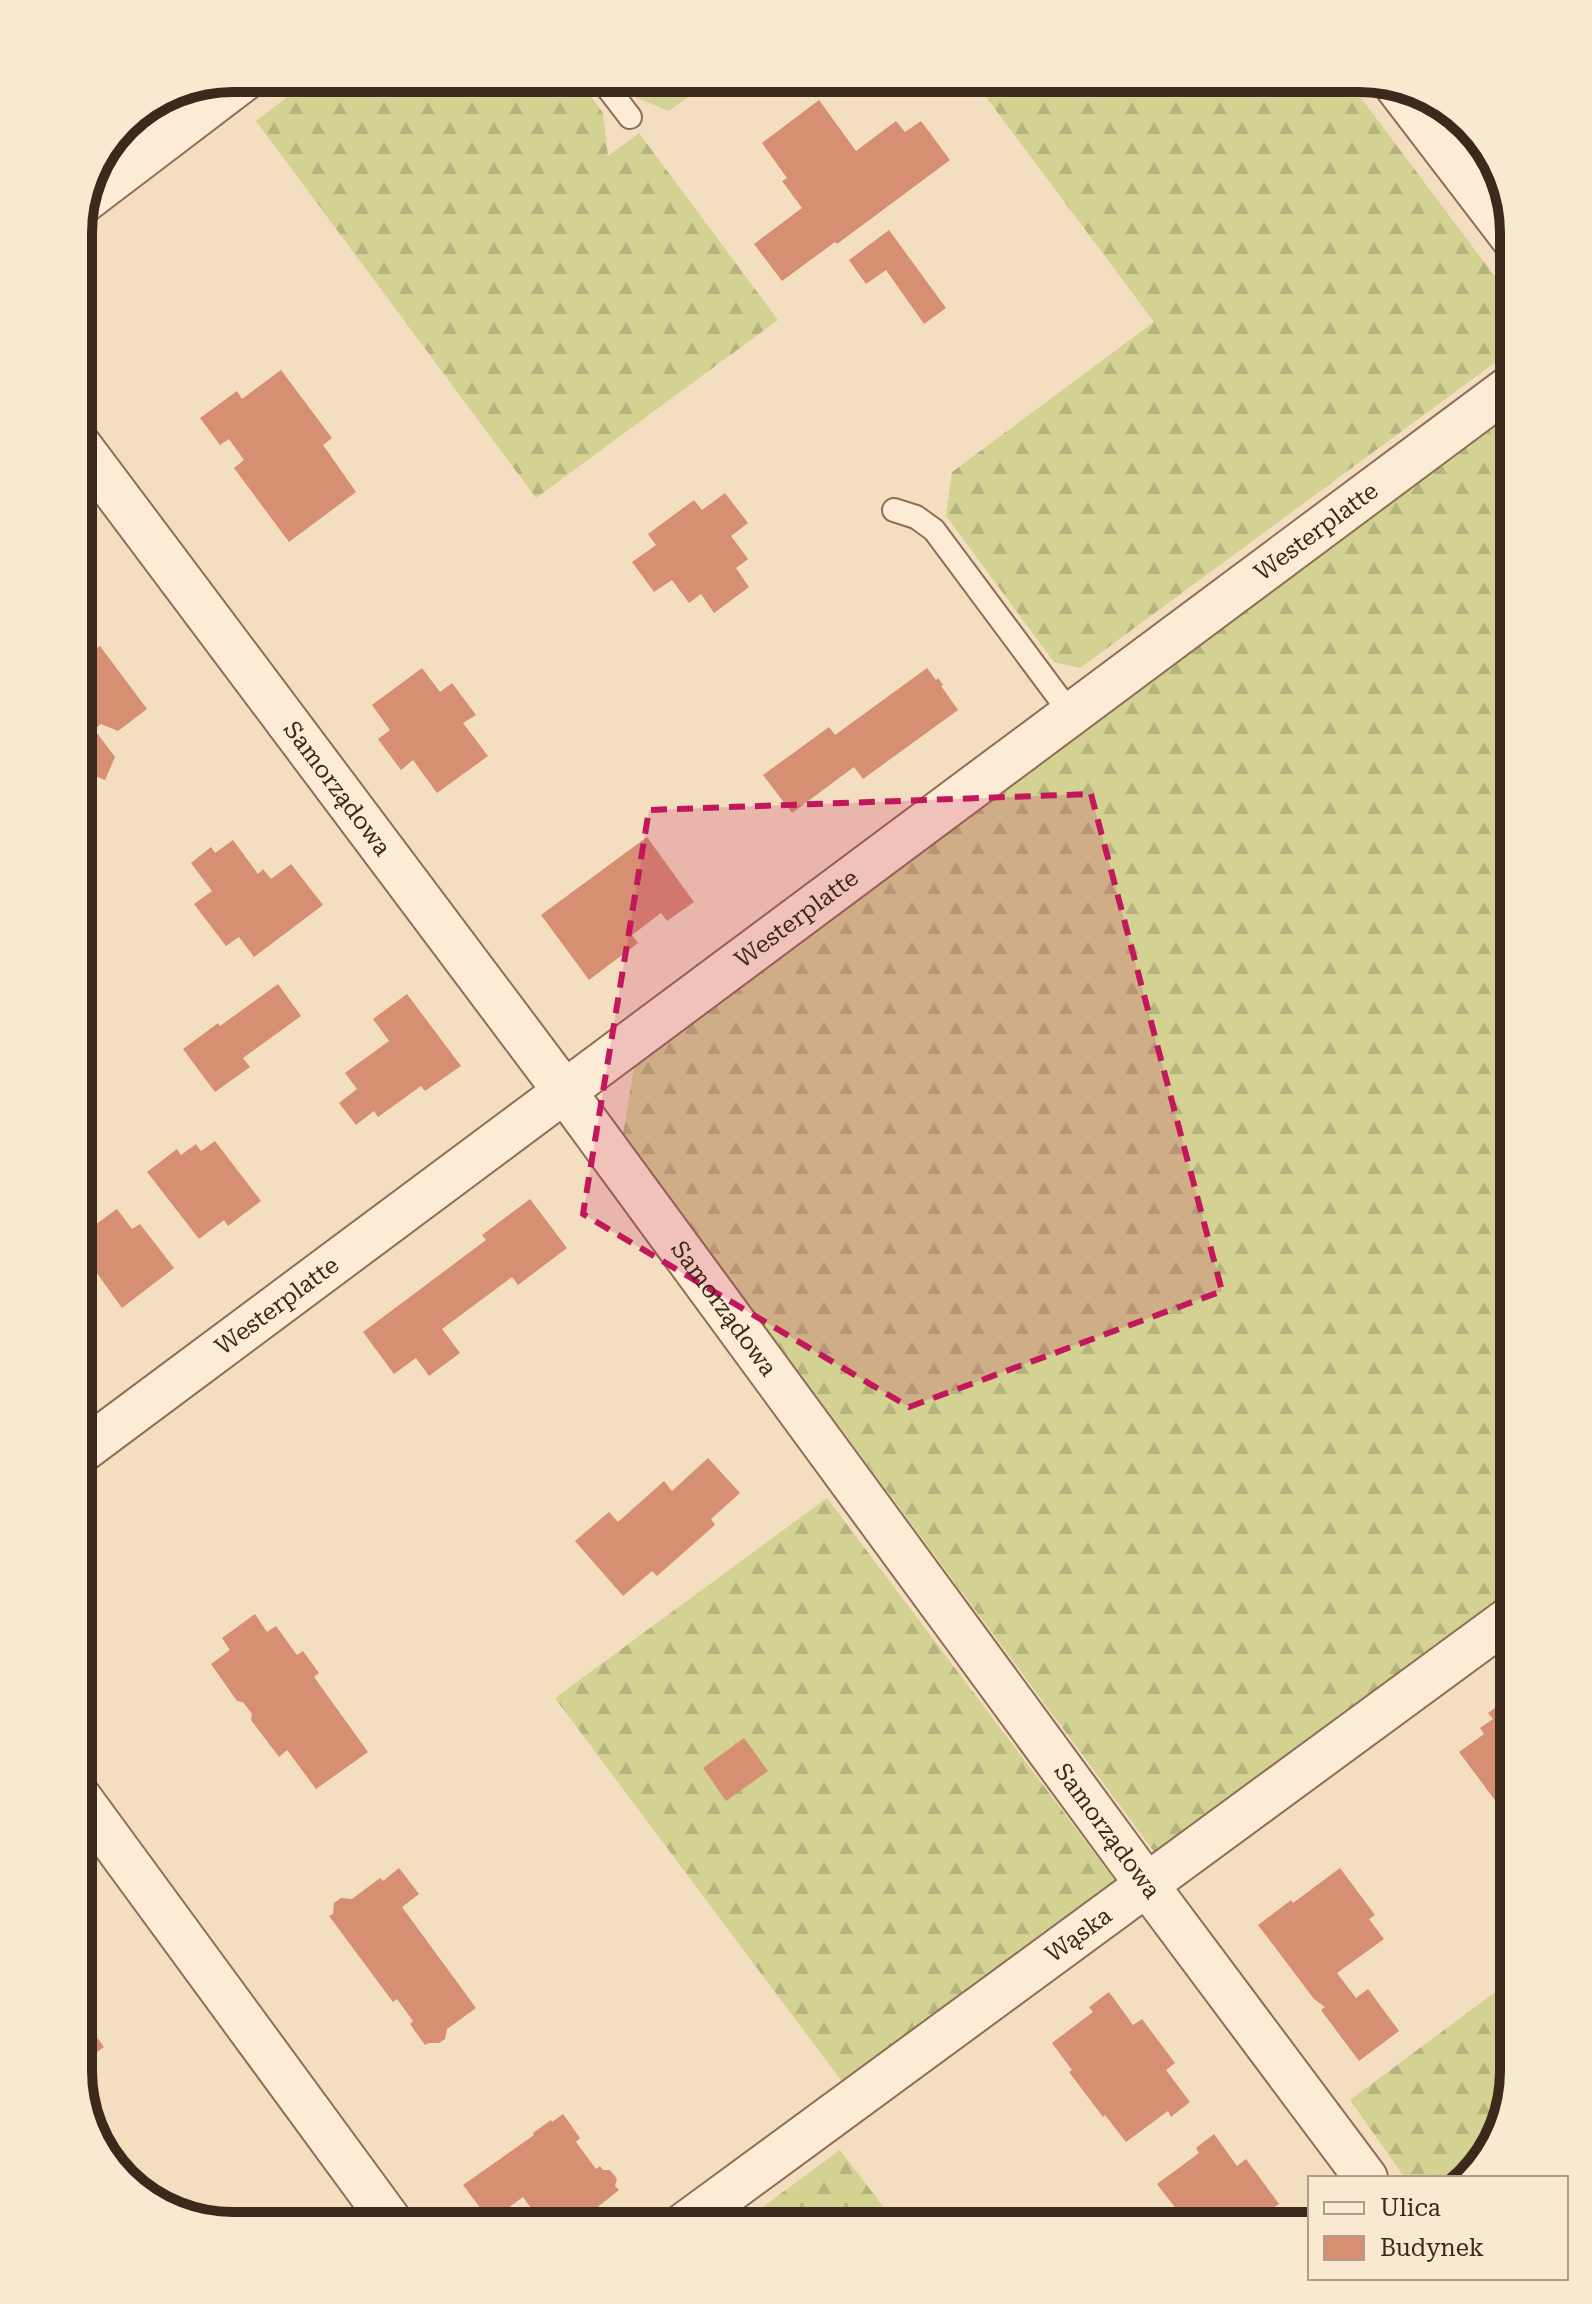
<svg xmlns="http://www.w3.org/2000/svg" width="1592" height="2304" viewBox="0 0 1592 2304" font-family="'Roboto Serif',serif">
<defs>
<pattern id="forest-firs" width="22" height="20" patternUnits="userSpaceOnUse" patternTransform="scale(2)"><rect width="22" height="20" fill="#d3d293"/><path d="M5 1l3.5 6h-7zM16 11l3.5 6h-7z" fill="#b6b47e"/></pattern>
</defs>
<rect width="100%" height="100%" fill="#f3dec0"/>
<path fill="url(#forest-firs)" d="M312 78H577L603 113 608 156 639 133 778 320 536 498 256 121Z
M619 78H713L669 111 632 96Z
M972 78H1346L1514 302 1512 350 1080 668 1054 662 946 516 952 472 1154 322Z
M1425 95 1437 99 1493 156 1504 195Z
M1514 413V1588L1155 1853 623 1134 635 1062Z
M827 1498 1116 1882 843 2083 555 1698Z
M1514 1978V2072L1493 2149 1464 2178H1405L1350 2100Z
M840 2150 898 2226H737Z"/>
<path fill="#d68f72" d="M819 100 856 151 896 121 905 132 921 121 950 160 837 244 835 242 782 281 754 244 802 208 782 181 787 178 762 143Z
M889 230 946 308 924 324 886 270 866 284 849 260Z
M281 370 332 438 323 445 356 492 289 542 234 468 244 460 229 439 220 445 200 418 237 391 242 399Z
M725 493 748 523 731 536 748 559 736 568 749 587 714 613 701 594 689 603 672 580 654 592 632 562 656 545 648 534 694 500 702 510Z
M100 646 147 709 118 731 101 724 94 729 115 757 105 780 78 769V651L83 658Z
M422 668 440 692 452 683 476 715 463 723 488 756 437 793 413 760 401 770 378 739 390 730 372 705Z
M927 668 936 680 938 678 943 685 941 686 958 710 863 779 854 767 792 813 763 775 829 727 835 735Z
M647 837 694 902 667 921 661 913 632 935 638 943 589 980 541 915Z
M233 840 258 874 263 869 271 879 291 864 323 905 254 957 239 937 226 946 194 904 212 891 191 863 211 847 215 853Z
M278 984 301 1016 243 1058 250 1067 215 1092 183 1049 218 1023 220 1026Z
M407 994 461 1066 425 1091 421 1086 378 1117 374 1111 356 1125 339 1103 357 1089 345 1073 389 1041 373 1019Z
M215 1141 261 1201 228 1226 224 1220 199 1239 147 1172 177 1149 181 1155 196 1144 201 1151Z
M530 1199 567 1248 518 1285 512 1277 442 1329 460 1353 429 1376 416 1358 394 1374 363 1332 486 1240 482 1235Z
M117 1209 132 1229 140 1224 174 1268 122 1308 78 1247V1237Z
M708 1458 740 1493 711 1519 715 1525 657 1576 652 1571 623 1596 575 1541 609 1512 618 1522 664 1481 672 1491Z
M255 1614 267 1632 276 1626 297 1655 303 1651 319 1673 314 1677 368 1752 316 1789 287 1750 279 1757 251 1720 252 1714 243 1702 237 1701 211 1664 230 1650 222 1638Z
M1514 1694V1803L1503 1811 1459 1752 1484 1734 1480 1728 1493 1719 1488 1713Z
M744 1738 768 1771 726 1801 703 1768Z
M399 1868 419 1894 402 1907 476 2008 447 2029 445 2039 439 2043H429L425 2045 410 2024 413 2021 397 1999 393 2002 329 1916 333 1914 334 1903 341 1898 352 1899 380 1878 383 1881Z
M1340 1868 1375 1915 1369 1919 1384 1939 1337 1973 1356 1998 1368 1989 1399 2031 1359 2061 1321 2010 1325 2007 1314 1999 1258 1925 1291 1900 1293 1903Z
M1109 1992 1133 2025 1142 2019 1175 2063 1166 2070 1190 2102 1171 2117 1168 2111 1126 2142 1105 2115 1103 2117 1069 2072 1072 2070 1052 2043 1093 2012 1089 2007Z
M78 2011 104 2047 78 2066Z
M563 2114 580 2138 576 2142 596 2169 600 2166 603 2170H610L617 2179 615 2186 619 2190 574 2226H536L539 2219 523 2197 490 2221 463 2185 534 2135 533 2133 551 2120 552 2122Z
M1214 2134 1237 2166 1246 2159 1279 2204 1270 2210 1282 2226H1184L1174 2213 1177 2210 1157 2184 1199 2153 1196 2148Z"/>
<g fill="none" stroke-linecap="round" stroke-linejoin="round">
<defs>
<path id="lane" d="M600 78 630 117
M894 510 916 517 934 530 1071 714"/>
<g id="street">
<path d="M1397 87 1514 240"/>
<path d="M83 202 246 78"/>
<path id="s1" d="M78 443 565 1092 1147 1885 1366 2178"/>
<path id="s2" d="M78 1454 1514 384"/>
<path d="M78 1795 394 2226"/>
<path id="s3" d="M682 2226 1514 1615"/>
</g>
</defs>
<use href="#lane" stroke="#8f6d56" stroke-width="26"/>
<use href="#street" stroke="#8f6d56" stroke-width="46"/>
<use href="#lane" stroke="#fdecd5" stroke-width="22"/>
<use href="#street" stroke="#fdecd5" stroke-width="42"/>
</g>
<path fill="#c2185b" fill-opacity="0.2" stroke="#c2185b" stroke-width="6" stroke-dasharray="16 10" stroke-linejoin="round" d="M1091 794 1222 1291 909 1407 583 1214 649 810Z"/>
<g text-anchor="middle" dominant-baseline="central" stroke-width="8" stroke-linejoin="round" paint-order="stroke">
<g font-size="24" fill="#3d281c" stroke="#fae9d1">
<text stroke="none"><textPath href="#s2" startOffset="1544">Westerplatte</textPath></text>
<text stroke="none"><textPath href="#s1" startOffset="432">Samorządowa</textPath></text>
<text stroke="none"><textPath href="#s2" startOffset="896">Westerplatte</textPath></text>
<text stroke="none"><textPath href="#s2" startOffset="248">Westerplatte</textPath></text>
<text stroke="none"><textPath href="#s1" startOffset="1080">Samorządowa</textPath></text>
<text stroke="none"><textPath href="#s1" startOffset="1728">Samorządowa</textPath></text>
<text stroke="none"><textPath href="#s3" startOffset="492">Wąska</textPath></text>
</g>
</g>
<path d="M0 0H1592V2304H0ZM233 92H1359A141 141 0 0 1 1500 233V2071A141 141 0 0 1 1359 2212H233A141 141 0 0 1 92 2071V233A141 141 0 0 1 233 92Z" fill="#fae9d1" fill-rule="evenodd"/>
<path fill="none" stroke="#3d281c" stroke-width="10" d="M233 92H1359A141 141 0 0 1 1500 233V2071A141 141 0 0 1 1359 2212H233A141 141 0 0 1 92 2071V233A141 141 0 0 1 233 92Z"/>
<rect x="1308" y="2176" width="260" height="104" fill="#fae9d1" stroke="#ae9c89" stroke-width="2"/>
<rect x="1324" y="2202" width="40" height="12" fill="#fdecd5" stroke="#ae9c89" stroke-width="2"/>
<text x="1380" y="2216" font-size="24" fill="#3d281c">Ulica</text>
<rect x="1324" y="2236" width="40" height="24" fill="#d68f72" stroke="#ae9c89" stroke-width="2"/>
<text x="1380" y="2256" font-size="24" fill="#3d281c">Budynek</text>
</svg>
